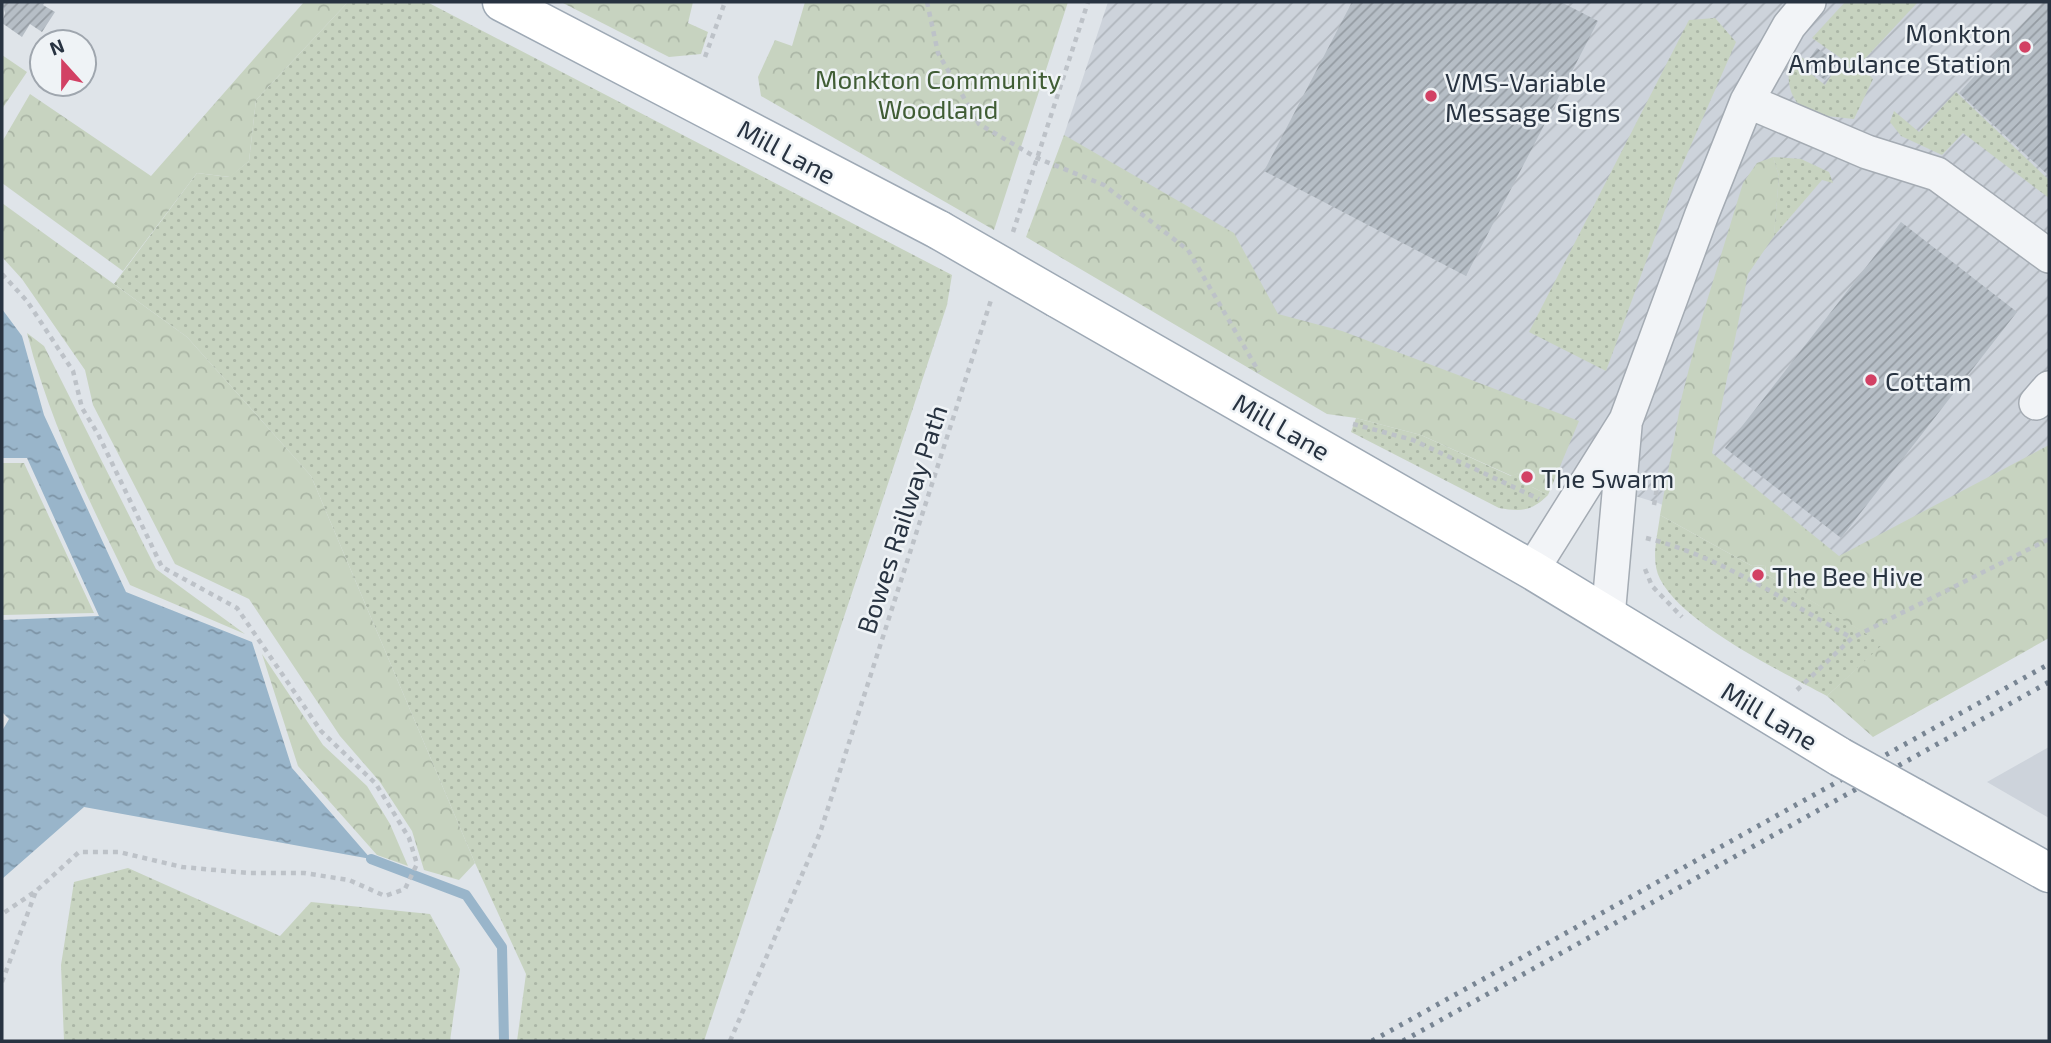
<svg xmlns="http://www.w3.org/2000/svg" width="2051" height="1043" viewBox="0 0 2051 1043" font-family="'Exo 2',sans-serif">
<defs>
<pattern id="industrial-furrows" width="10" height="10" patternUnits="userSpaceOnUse" patternTransform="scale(1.75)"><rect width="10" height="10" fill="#cdd3db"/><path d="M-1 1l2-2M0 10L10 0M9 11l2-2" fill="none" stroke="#b0b6bd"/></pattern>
<pattern id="grass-dots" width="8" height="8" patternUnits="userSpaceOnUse" patternTransform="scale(1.75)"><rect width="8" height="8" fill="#c7d3c0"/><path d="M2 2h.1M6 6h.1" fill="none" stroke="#abb6a6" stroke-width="1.8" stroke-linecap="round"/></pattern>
<pattern id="forest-crowns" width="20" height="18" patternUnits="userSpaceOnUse" patternTransform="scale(1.75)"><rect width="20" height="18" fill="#c7d3c0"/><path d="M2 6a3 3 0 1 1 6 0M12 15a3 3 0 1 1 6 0" fill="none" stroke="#abb6a6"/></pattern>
<pattern id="water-ripples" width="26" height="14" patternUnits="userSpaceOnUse" patternTransform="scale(1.75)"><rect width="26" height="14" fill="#99b5ca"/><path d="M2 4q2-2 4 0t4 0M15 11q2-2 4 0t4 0" fill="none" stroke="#7d94a6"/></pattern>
<pattern id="building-hatch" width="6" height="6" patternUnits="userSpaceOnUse" patternTransform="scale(1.75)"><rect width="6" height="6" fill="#b6bec6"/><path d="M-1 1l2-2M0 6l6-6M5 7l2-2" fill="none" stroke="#949ba2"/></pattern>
</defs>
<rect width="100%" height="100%" fill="#dfe4e9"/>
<path fill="#cdd3db" d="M2049 747V818L1987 782Z"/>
<path fill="url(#industrial-furrows)" d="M1108 2H2049V532L1873 620 1727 533 1658 503 1546 469 1355 390 1064 135Z"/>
<path fill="url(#grass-dots)" d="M348 2H427L952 275 947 305 704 1041H517L526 974 475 863 311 476 187 337 114 284 197 173 229 177 249 161 256 100Z
M1845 2H1918L1860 64 1873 79 1854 119 1826 116 1824 121C1792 109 1781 84 1794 52L1804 59 1802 67 1825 85 1842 59 1812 38Z
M1715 18 1736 42 1677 177 1606 371 1529 332 1689 20Z
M1956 92 2049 180V198L1963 133 1942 155 1901 136 1890 122 1894 111 1919 132Z
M1773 157 1801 159 1829 172 1833 183 1822 180 1774 236 1779 176Z
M1356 418 1421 435 1511 476 1528 469 1532 472V487L1548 495C1532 511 1521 512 1499 508L1351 432Z
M1660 515 1752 566 1765 565 1766 574 1884 644 1827 696C1781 671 1684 625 1660 579 1650 560 1658 534 1660 515Z
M128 868 280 936 311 902 430 914 460 969 450 1041H64L61 965 74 882Z"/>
<path fill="url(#forest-crowns)" d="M304 2H348L256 100 249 161 230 177 197 173 123 271 2 183V142L30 94 151 176Z
M561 2H693L688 23 708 32 701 54 669 57Z
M805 2H1068L994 230 761 96 758 77 775 40 792 46Z
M2 55 27 72 2 109Z
M1064 135 1234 233 1278 314 1342 331 1579 421 1548 495 1532 487V472L1528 469 1512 476 1421 435 1356 418 1327 414 1026 237Z
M1773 157 1779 176 1774 236 1748 274 1712 453 1839 556 2049 445V638L1873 737 1827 696 1883 644 1766 574 1765 565 1752 566 1660 515 1682 396 1703 314 1743 183 1757 163Z
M2 203 187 337 311 476 475 863 459 880 424 870 412 831 380 782 340 736 249 599 175 564 93 405 85 370 22 279 2 257Z
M27 333 44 346 156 569 245 634 130 585C90 502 50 424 27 333Z
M2 463H24L94 613 2 615Z
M262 654 323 745 367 786 390 824 408 866 377 855 298 766Z"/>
<path fill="url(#water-ripples)" d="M2 309 22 336 44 415 126 592 252 642 292 768 371 859 84 807 2 879V731L9 719 2 712V620L99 616 27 458H2Z"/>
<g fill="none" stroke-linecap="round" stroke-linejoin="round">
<path stroke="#99b5ca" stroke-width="10" d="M371 859 466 895 502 947 504 1041"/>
</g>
<path fill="url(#building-hatch)" d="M2 2H45L43 5 55 12 42 32 30 24 22 37 2 23 5 13Z
M1352 2H1561L1598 21 1466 276 1264 171Z
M2043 2H2049V176L1959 93Z
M1817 48 1837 63 1825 80 1804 66Z
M1901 222 2017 312 1841 538 1725 448Z"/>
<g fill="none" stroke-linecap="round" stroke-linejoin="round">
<defs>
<path id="minor" d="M1747 101 1867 152 1937 174 2049 256
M2036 403 2049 388
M1532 570 1626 420 1702 214 1747 101 1789 26 1809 2
M1608 617 1625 426"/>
<path id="major" d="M502 2 939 230
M1057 298 1532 570 1840 757
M1914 798 2049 873"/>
</defs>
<use href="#minor" stroke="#a4abb3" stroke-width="36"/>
<use href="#major" stroke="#9ea9b5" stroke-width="41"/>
<path stroke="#bdc2c8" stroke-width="4.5" stroke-dasharray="5 5" stroke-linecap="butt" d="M927 2 938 53 979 124 1037 158 1104 185 1188 250 1259 372
M705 57 725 2
M1013 232 1088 2
M2 274 27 301 73 371 82 408 98 434 162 567 237 608 321 731 376 784 409 838 417 864 405 889 385 896 349 880 304 873H248L182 867 119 852H79L36 891 2 914
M1353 424 1413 440 1539 499
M1654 505 1657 488
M1646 538C1720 556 1785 601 1852 638
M1645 569 1652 586 1682 617
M1797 690 1852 638 2049 539
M2 982 36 891
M730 1041 820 833 991 300"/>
<use href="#minor" stroke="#f2f4f7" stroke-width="33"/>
<use href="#major" stroke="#fff" stroke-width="38"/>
<path stroke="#788593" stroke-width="5" stroke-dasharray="3.5 7" stroke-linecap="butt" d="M1372 1041 2049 664
M1403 1041 2049 682"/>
<defs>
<path id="major-bridge" d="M939 230 1057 298
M1840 757 1914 798"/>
</defs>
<use href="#major-bridge" stroke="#9ea9b5" stroke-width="41" stroke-linecap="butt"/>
<use href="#major-bridge" stroke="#fff" stroke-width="38"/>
</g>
<g fill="#d24164" stroke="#eff3f6" stroke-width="2.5">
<circle cx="2025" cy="47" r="7"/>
<circle cx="1431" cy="96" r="7"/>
<circle cx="1871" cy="380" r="7"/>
<circle cx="1527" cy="477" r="7"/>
<circle cx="1758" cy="575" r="7"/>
</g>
<g text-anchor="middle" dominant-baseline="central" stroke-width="5" stroke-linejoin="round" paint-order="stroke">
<g font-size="26" fill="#283341" stroke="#eff3f6" text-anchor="start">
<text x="2011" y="32" text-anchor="end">Monkton<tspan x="2011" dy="30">Ambulance Station</tspan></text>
<text x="1445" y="81">VMS-Variable<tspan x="1445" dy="30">Message Signs</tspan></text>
<text x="1885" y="380">Cottam</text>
<text x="1541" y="477">The Swarm</text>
<text x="1772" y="575">The Bee Hive</text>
</g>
<g font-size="26" fill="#405d35" stroke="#eff3f6">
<text x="938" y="78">Monkton Community<tspan x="938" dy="30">Woodland</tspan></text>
</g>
<g font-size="26" fill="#283341" stroke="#eff3f6">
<text transform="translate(787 151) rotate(28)">Mill Lane</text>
<text transform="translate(1282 426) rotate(30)">Mill Lane</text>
<text transform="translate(901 519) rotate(-72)">Bowes Railway Path</text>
<text transform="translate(1770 715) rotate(31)">Mill Lane</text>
</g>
</g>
<rect width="2051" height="1043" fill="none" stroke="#283341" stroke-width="7"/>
<g transform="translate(63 63) rotate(339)"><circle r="33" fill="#eff3f6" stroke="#9fa6ae" stroke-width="2"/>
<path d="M0-5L12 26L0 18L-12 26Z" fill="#d24164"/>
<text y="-10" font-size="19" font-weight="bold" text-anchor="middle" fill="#283341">N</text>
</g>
</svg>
